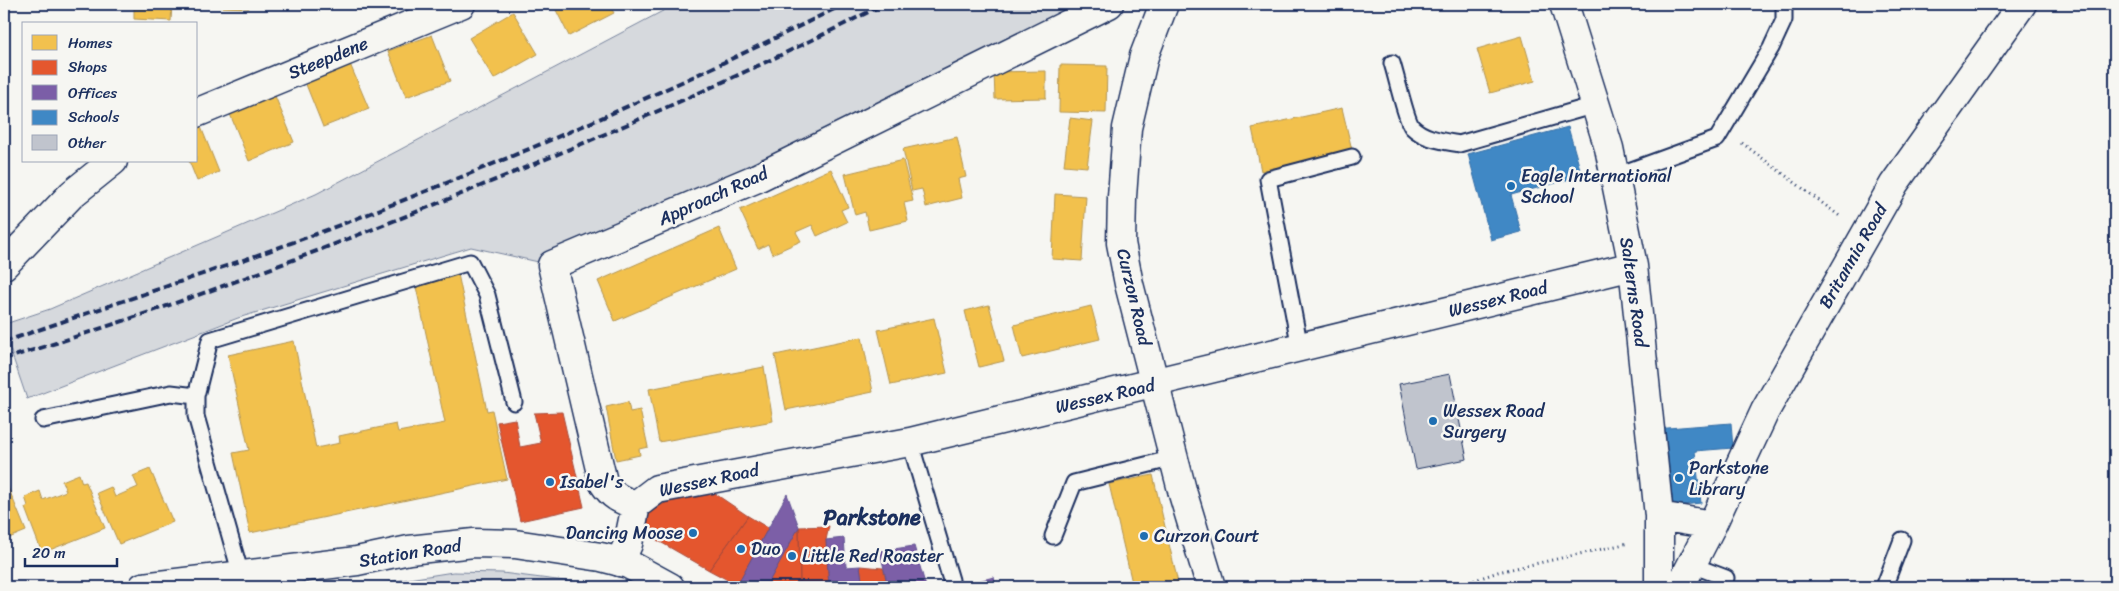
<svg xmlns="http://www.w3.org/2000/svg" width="2119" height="591" viewBox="0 0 2119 591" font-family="Sriracha,sans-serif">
<rect width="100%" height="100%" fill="#f6f6f2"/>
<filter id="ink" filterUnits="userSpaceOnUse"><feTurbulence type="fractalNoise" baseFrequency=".02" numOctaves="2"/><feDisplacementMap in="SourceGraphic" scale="10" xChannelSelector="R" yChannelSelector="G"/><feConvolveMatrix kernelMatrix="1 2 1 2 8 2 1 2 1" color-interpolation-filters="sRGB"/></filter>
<g filter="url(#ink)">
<path fill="#d6d9dd" stroke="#78849e" d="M676 4H1109L552 265 471 247 238 318 27 399 9 346 5 324 50 309 316 194Z
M453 572 502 573 612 587H358Z"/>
<path fill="#f2c14e" stroke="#b29553" d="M134 4H172L171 21 134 19Z
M221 4H249V8L221 7Z
M553 4H609L614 13 569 36Z
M513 12 538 54 494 79 469 38Z
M432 35 450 81 406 97 388 51Z
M1522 36 1535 81 1490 93 1477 49Z
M350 64 369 109 323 127 305 82Z
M1060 65 1107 66 1106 113 1059 112Z
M1046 71V98L995 99 994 72Z
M275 96 294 142 249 161 230 114Z
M1342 108 1352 150 1261 171 1252 128Z
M1070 118 1093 121 1087 167 1064 165Z
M201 127 219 172 197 181 189 161H196V129Z
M957 137 966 177 958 179 962 198 926 207 922 189 912 191 903 149Z
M903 160 913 201 904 203 908 221 869 230 865 212 855 215 845 174Z
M831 169 848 207 841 210 847 222 817 236 812 225 796 232 801 241 772 254 768 244 758 249 740 210Z
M1055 194 1086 196 1082 261 1052 259Z
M719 228 736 269 615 321 598 281Z
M458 274 487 411 492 410 507 479 250 533 233 453 249 450 228 355 294 341 316 448 340 443 339 436 396 424 398 432 445 423 415 282Z
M989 305 1004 361 979 367 965 311Z
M1091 306 1100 339 1022 358 1014 325Z
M934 318 947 373 891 385 878 330Z
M862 337 873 392 786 410 775 355Z
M764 367 773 421 659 442 649 389Z
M628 402 630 412 640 410 648 447 639 449 640 455 616 460 606 407Z
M150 469 173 522 119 544 97 493 111 487 115 497 138 487 133 476Z
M79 474 82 483 86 482 105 528 42 553 25 508 28 506 25 497 40 491 43 500 66 491 62 481Z
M1153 475 1179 587H1131H1133L1109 484Z
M6 482 26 531 4 540V483Z"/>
<path fill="#e4572e" stroke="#a84b3c" d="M562 412 584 507 520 521 497 422 515 419 520 447 541 443 534 413Z
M714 493 748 516 709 570 655 539 646 528 649 512 663 504 686 496Z
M748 516 768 528 737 585 709 570Z
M829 526 826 540 829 587H800L799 527Z
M799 527 800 587H766Z
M860 566 883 568 888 587H863Z"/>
<path fill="#7b5ea7" stroke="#5e5091" d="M787 494 799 527 766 587H741L737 585Z
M844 538 846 567 860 566 863 587H829L826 540Z
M914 546 926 587H888L880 551Z
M994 577 996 587H967L966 584Z"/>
<path fill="#3f88c5" stroke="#346da6" d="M1568 127 1582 176 1511 195 1521 232 1491 240 1468 154Z
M1731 423 1733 448 1695 451 1701 503 1664 507 1655 429Z"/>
<path fill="#c0c4cd" stroke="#1b2f5e" d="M1450 374 1467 459 1416 469 1399 384Z"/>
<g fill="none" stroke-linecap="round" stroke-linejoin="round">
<defs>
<path id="service" d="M1392 63C1396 75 1406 120 1412 127 1424 139 1443 141 1459 144L1595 105
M1615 176 1717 139 1771 48 1784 20V4
M1300 348 1268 179 1352 157
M43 420 171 393 196 396
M910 442 951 580
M1053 536 1074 483 1174 458
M1692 565 1726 578
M241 575 196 416V396L210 340 470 262 487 295 514 402
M1884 587 1902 540"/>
<path id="minor" d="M1164 4 1144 56 1127 128 1122 197 1121 243 1129 284 1183 494 1211 587
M1564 4 1609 148 1633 266 1659 516V587
M196 113 461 4
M4 265 72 194 113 161
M636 505C620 500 612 496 603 482L552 265 755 179 1109 4
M1659 516 1712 525
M620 562 628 544 636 505 657 489 910 442 1633 266
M1680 587 1712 525 1765 411 1894 184 2022 4"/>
<path id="tertiary" d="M143 587 357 561 409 550 474 543 515 544 601 557 628 564 670 587"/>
</defs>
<use href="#service" stroke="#1b2f5e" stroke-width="19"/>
<use href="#minor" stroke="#1b2f5e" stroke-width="31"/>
<use href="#tertiary" stroke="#1b2f5e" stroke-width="31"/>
<path stroke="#1b2f5e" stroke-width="3" stroke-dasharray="1 4" stroke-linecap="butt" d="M1742 143 1841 217
M391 586 471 585 498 587
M1455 587 1498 572 1629 543"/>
<use href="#service" stroke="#f6f6f2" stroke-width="15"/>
<use href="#minor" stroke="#f6f6f2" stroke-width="28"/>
<use href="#tertiary" stroke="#f6f6f2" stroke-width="28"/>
<path stroke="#1b2f5e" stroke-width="4" stroke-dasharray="8 4" stroke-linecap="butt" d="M4 342C131 297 261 257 386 207 542 146 695 79 844 4
M4 359C161 312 315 253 466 192 608 134 748 74 884 4"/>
</g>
</g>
<g fill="#1f6fb2" stroke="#f6f6f2" stroke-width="2">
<circle cx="1511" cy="186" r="5"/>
<circle cx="1433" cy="421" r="5"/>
<circle cx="1679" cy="478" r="5"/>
<circle cx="550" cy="482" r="5"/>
<circle cx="693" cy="533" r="5"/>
<circle cx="1144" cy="536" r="5"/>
<circle cx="741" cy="549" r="5"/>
<circle cx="792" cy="556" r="5"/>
</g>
<g text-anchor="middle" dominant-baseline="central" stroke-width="5" stroke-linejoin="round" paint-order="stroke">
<g font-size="18" fill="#1b2f5e" stroke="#f6f6f2">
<text transform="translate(328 58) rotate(-22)">Steepdene</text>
<text transform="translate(713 196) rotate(-24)">Approach Road</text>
<text transform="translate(1853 256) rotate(-60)">Britannia Road</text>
<text transform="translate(1634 292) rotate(82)">Salterns Road</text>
<text transform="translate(1134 297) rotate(77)">Curzon Road</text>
<text transform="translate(1498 299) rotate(-14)">Wessex Road</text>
<text transform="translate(1105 396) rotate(-13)">Wessex Road</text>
<text transform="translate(709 480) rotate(-12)">Wessex Road</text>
<text transform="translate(410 553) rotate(-9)">Station Road</text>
</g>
<g font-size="18" fill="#1b2f5e" stroke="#f6f6f2" text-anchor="start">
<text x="1521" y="176">Eagle International<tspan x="1521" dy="21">School</tspan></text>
<text x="1443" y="411">Wessex Road<tspan x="1443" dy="21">Surgery</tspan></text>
<text x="1689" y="468">Parkstone<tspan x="1689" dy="21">Library</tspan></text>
<text x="560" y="482">Isabel's</text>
<text x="683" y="533" text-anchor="end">Dancing Moose</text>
<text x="1154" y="536">Curzon Court</text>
<text x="751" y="549">Duo</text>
<text x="802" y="556">Little Red Roaster</text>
</g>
<g font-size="22" font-weight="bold" fill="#1b2f5e" stroke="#f6f6f2">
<text x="872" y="517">Parkstone</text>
</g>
</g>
<rect width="2119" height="591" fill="none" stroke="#f6f6f2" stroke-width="20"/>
<rect x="10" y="10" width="2099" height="571" fill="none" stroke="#1b2f5e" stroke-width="2" filter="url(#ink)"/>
<rect x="22" y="22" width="175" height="140" fill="#f6f6f2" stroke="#9ea6b7"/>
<rect x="32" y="35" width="25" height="15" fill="#f2c14e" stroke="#9ea6b7"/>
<text x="68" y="48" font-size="15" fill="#1b2f5e">Homes</text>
<rect x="32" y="60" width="25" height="15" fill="#e4572e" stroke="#9ea6b7"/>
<text x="68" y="72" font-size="15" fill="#1b2f5e">Shops</text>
<rect x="32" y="85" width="25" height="15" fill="#7b5ea7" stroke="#9ea6b7"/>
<text x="68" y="98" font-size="15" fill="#1b2f5e">Offices</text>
<rect x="32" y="110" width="25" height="15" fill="#3f88c5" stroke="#9ea6b7"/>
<text x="68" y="122" font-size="15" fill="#1b2f5e">Schools</text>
<rect x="32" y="135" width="25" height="15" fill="#c0c4cd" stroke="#9ea6b7"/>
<text x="68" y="148" font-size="15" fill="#1b2f5e">Other</text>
<path d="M25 558v8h92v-8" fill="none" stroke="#1b2f5e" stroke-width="2.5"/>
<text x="32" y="558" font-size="15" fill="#1b2f5e" stroke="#f6f6f2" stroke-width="4" paint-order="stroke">20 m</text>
</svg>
